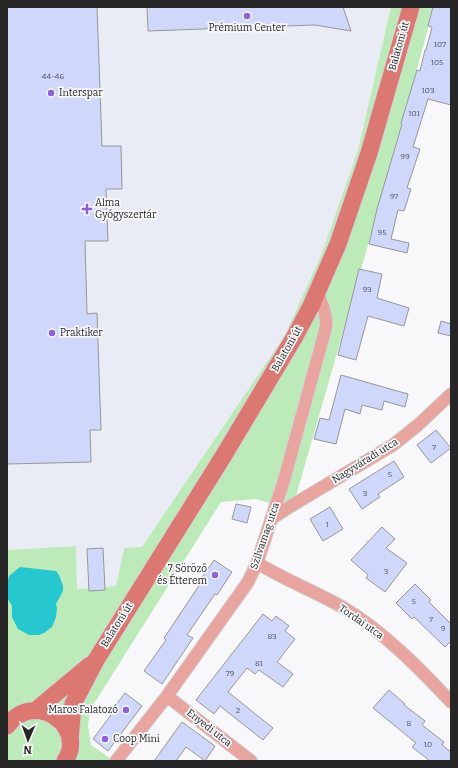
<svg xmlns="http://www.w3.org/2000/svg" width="458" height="768" viewBox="0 0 458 768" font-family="Bitter,serif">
<rect width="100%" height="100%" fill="#f8f8fa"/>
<path fill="#eaecf5" d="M7 7H391L358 150 322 253 285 335 142 547 124 548 116 586 77 589 76 546 7 550Z"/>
<path fill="#bceab8" d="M391 7H434L378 210 292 510 256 499 221 502 90 710 88 726 91 745 114 761H7V550L76 546 77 589 116 586 124 548 142 547 285 335 322 253 358 150Z"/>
<path fill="#27c7cf" d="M20 567 56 571 59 575 63 586V591L56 604 57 608 56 617 52 627 44 633 39 635H29L18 629 12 617V606L8 599 7 584 9 576Z"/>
<path fill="#cfd8fa" stroke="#979799" d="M7 7H97L102 146H121L122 189H106L108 241H85L87 314 97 313 101 430H90L91 462 7 464Z
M147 7H343L351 31 315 25 148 31Z
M433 7H451V105L428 99 413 147 420 149 407 188 411 189 404 211 398 210 391 239 409 243 407 253 369 244 377 209 402 124 401 123 417 70 420 71 425 50H426L432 27 428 26Z
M359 269 382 274 377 298 409 308 404 326 368 316 356 360 338 355Z
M441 321 451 324V336L438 333Z
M341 375 408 394 405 407 384 401 382 410 362 405 360 414 345 409 336 444 314 439 320 418 329 420Z
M436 430 451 448 431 463 417 445Z
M394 461 404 477 378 494 380 497 362 509 349 489Z
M236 504 251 507 247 523 232 519Z
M330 507 343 529 323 541 310 519Z
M382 527 395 539 386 548 407 563 385 592 366 578 368 575 351 560Z
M103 548 105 590 89 591 87 549Z
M214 560 232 572 217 595 215 594 187 635 193 638 162 684 144 671 166 640 164 638 200 584 198 583Z
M415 584 431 600 429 602 451 624V641L445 647 414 617 412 619 396 603Z
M263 614 272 621 276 616 289 626 285 631 295 639 277 662 293 674 283 687 259 670 255 674 247 668 228 692 273 728 263 740 220 706 214 714 196 700Z
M389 690 405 704 404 705 425 721 422 725 444 742 442 745 451 752V761H430L412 747 416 743 373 708Z
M125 693 142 706 108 751 93 739 111 715 109 714Z
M182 722 215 746 205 761 186 747 176 761H154Z"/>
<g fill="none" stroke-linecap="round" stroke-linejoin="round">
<defs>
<path id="street" d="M271 519 291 506 393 445 418 425 451 394
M257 563C285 580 316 592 344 608 383 631 420 669 451 702
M167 696 251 761
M116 761 167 696 248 582 257 563 284 480 326 327C327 314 322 304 317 292"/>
<path id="secondary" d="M36 710 90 665
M7 726C34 689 88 726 65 761
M70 741 73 704 96 660 224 455 294 338 311 306 338 244 369 153 411 7"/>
</defs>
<use href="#street" stroke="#d2d2d4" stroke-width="14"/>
<use href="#secondary" stroke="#d2d2d4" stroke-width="19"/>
<use href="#street" stroke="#e8a49e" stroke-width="12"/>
<use href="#secondary" stroke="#db7871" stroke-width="17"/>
</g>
<g fill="#8e60da" stroke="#f8f8fa" stroke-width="1.5">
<circle cx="247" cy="16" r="4"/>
<circle cx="51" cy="93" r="4"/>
<path d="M85 203h4v4h4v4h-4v4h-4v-4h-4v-4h4z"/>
<circle cx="52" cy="333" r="4"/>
<circle cx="215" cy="575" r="4"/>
<circle cx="126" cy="710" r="4"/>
<circle cx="105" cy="739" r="4"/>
</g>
<g text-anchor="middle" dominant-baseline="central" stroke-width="3.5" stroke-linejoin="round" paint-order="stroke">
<g font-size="8" fill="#50525c">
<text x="440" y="44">107</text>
<text x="437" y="62">105</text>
<text x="53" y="76">44-46</text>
<text x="428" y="90">103</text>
<text x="414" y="113">101</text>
<text x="405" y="156">99</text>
<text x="394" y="196">97</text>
<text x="382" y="232">95</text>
<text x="367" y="289">93</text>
<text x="434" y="447">7</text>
<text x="390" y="474">5</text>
<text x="365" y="493">3</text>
<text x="327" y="524">1</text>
<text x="386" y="571">3</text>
<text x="414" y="601">5</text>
<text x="431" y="619">7</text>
<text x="443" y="628">9</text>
<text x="272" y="636">83</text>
<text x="259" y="663">81</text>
<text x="230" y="673">79</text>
<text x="238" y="710">2</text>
<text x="409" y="723">8</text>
<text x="428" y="744">10</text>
</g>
<g font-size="10" fill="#262627" stroke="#f8f8fa" text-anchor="start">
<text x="247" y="28" text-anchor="middle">Prémium Center</text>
<text x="59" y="93">Interspar</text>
<text x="95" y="203">Alma<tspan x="95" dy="12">Gyógyszertár</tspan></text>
<text x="60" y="333">Praktiker</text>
<text x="207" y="569" text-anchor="end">7 Söröző<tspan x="207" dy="12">és Étterem</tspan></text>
<text x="118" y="710" text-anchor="end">Maros Falatozó</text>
<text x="113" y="739">Coop Mini</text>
</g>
<g font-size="10" fill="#262627" stroke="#f8f8fa">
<text transform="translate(399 46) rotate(-74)">Balatoni út</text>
<text transform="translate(287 349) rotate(-60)">Balatoni út</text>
<text transform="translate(365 461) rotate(-32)">Nagyváradi utca</text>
<text transform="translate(265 536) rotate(-71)">Szilvamag utca</text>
<text transform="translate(361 622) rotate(35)">Tordai utca</text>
<text transform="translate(117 625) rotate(-58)">Balatoni út</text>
<text transform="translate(209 728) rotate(38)">Enyedi utca</text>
</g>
</g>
<rect width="458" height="768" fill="none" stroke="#262627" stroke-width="16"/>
<g transform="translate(28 740) rotate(182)" stroke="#f8f8fa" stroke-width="3" paint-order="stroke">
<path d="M0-3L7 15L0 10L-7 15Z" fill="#262627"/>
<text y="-6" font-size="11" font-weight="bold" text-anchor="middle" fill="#262627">N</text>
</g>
</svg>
